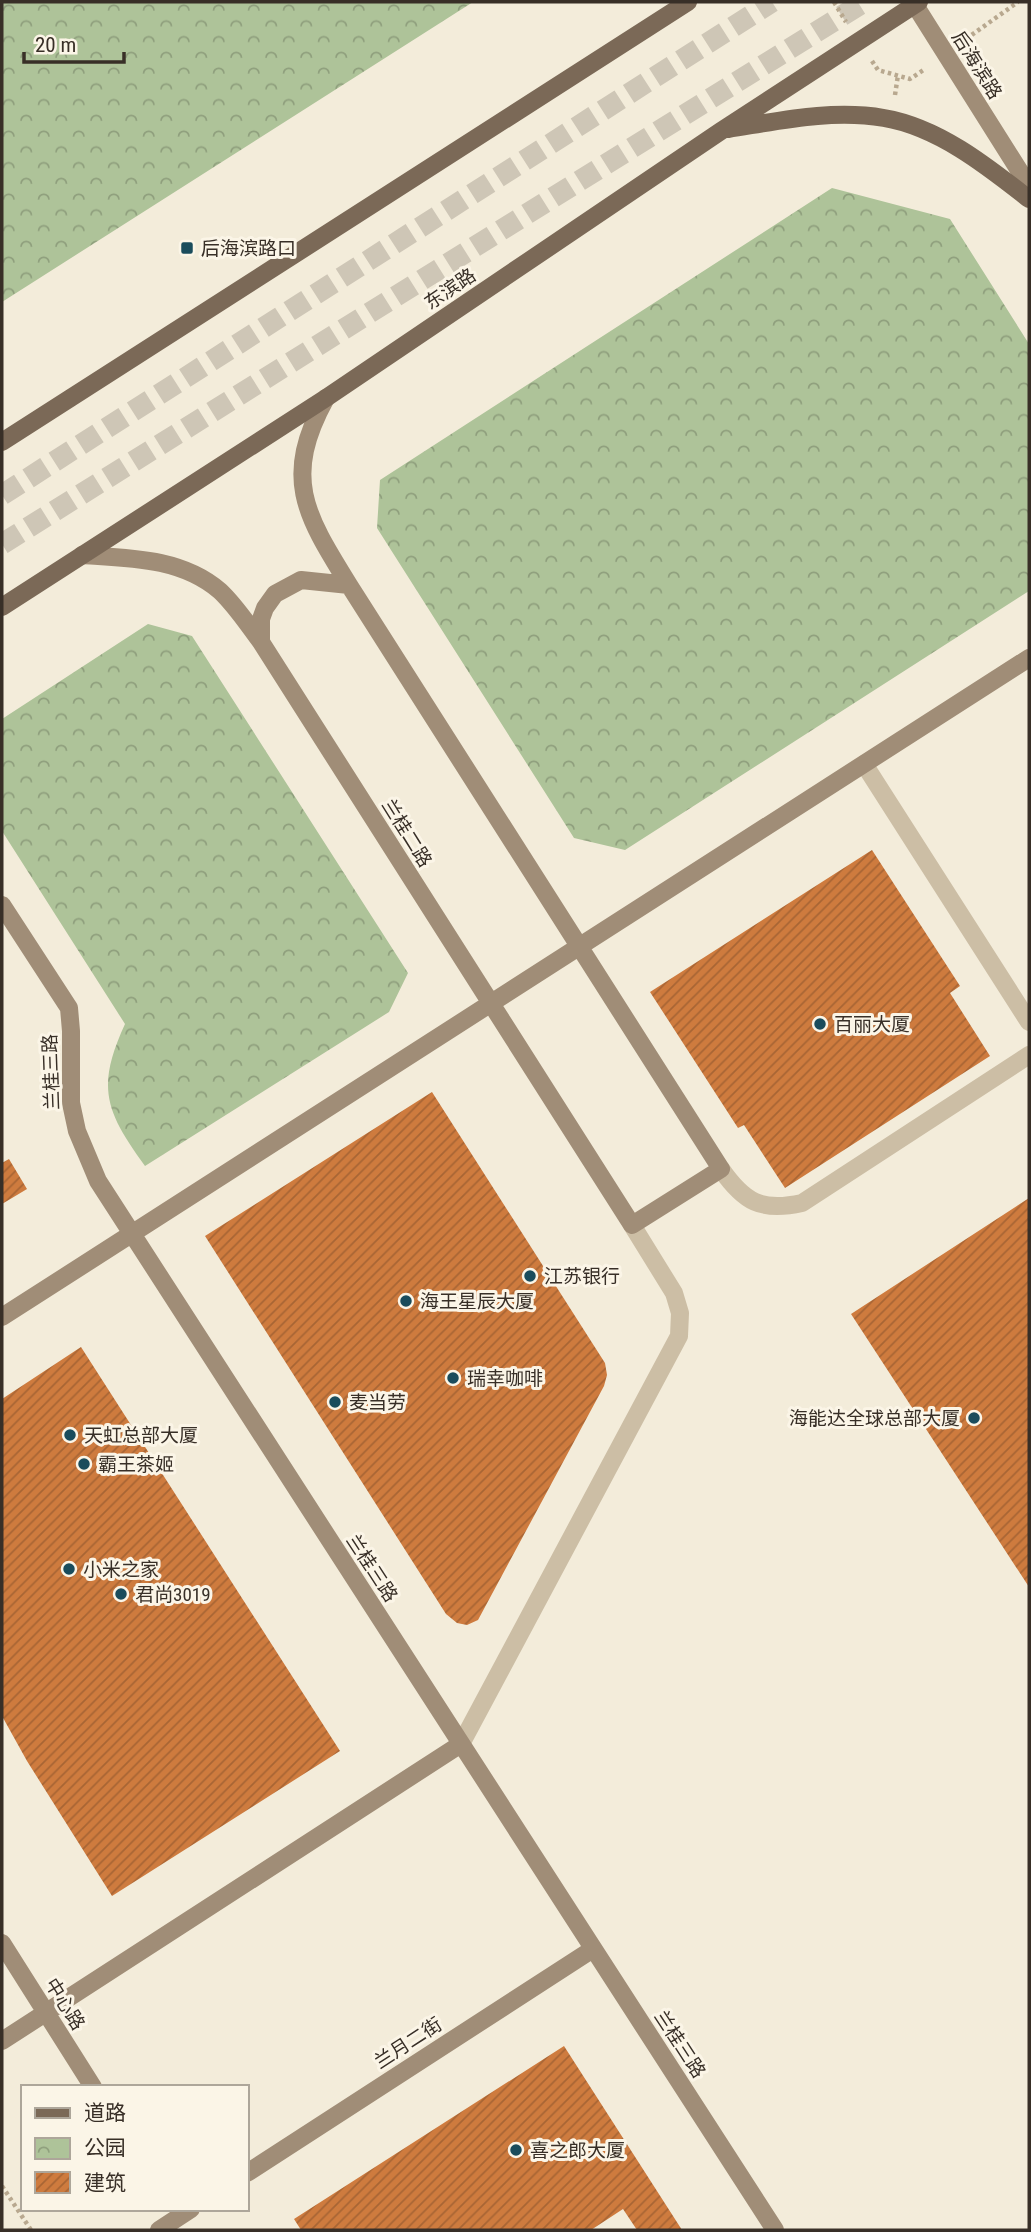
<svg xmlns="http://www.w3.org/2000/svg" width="1031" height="2232" viewBox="0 0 1031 2232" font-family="'Roboto Condensed','Noto Sans SC',sans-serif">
<defs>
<pattern id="park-crowns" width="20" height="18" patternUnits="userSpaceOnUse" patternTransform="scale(1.75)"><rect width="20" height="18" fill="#aec399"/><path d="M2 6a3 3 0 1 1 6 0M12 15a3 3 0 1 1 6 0" fill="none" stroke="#8f9f7d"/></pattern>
<pattern id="building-hatch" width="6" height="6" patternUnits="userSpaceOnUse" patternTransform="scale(1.75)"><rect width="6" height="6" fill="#ce7b3e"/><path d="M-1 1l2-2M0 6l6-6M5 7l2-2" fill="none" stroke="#a86534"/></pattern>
</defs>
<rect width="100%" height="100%" fill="#f3ecda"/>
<path fill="url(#park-crowns)" d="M2 2H473L2 302Z
M832 188 950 219 1029 344V591L625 850 574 838 377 528 380 480Z
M148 624 192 636 408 973 389 1012 145 1166C105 1111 96 1087 125 1024L2 831V719Z"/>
<path fill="url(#building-hatch)" d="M872 850 960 986 950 993 990 1056 785 1188 744 1125 738 1128 650 992Z
M432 1092 605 1363 607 1375 604 1386 478 1620 467 1625 457 1623 446 1614 205 1236Z
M9 1159 27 1189 2 1204V1163Z
M1029 1198V1587L851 1314Z
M81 1347 340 1751 112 1896 27 1761 2 1716V1399Z
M564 2046 682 2230H637L623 2209 591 2230H301L294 2219Z"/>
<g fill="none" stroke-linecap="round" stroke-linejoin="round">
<path stroke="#cec6b6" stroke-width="21" stroke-dasharray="21 10" stroke-linecap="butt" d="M2 495 772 2
M2 544 864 2"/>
<path stroke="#b8a88f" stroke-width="4.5" stroke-dasharray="3.5 3.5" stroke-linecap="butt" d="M834 2 846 22
M966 39 1018 2
M872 61 878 70 910 79 925 69
M895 95 898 75
M2 2186 31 2230"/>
<path stroke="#ccbea5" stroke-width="18" d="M864 764 1029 1022
M721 1169C744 1202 761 1212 802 1203L1029 1055
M461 1744 679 1336 680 1313 674 1293 632 1225"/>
<path stroke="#a08d77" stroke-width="18" d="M913 2 1029 186
M82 555C130 558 182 558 220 591 236 606 248 625 261 642L632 1225 721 1169 349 585C305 514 282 478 326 398
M261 642V619L265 608 275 594 301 580 349 585
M2 905 69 1008 71 1031V1103L77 1131 98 1181 775 2230
M2 1317 1029 658
M2 1943 93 2087
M2 2041 461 1744
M247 2173 593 1949
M159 2230 191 2209"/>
<path stroke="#7b6957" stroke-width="18" d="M728 129C779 121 832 109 884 118 938 127 987 166 1029 199
M2 442 688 2
M2 607 326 398 721 131 919 2"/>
</g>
<g fill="#1a4c5c" stroke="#fbf5e7" stroke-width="2.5">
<rect x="180" y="241" width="14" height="14" rx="3.5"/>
<circle cx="820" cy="1024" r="7"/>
<circle cx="530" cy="1276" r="7"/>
<circle cx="406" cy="1301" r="7"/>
<circle cx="453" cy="1378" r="7"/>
<circle cx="335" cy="1402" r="7"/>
<circle cx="974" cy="1418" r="7"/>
<circle cx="70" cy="1435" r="7"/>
<circle cx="84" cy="1464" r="7"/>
<circle cx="69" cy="1569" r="7"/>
<circle cx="121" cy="1594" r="7"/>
<circle cx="516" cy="2150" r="7"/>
</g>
<g text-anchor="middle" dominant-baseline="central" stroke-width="6" stroke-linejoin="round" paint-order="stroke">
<g font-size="19" fill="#382f27" stroke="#fbf5e7">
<text transform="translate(977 65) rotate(58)">后海滨路</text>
<text transform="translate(450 289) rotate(-34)">东滨路</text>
<text transform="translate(407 833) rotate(58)">兰桂二路</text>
<text transform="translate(51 1072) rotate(-92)">兰桂三路</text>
<text transform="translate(372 1568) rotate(57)">兰桂三路</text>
<text transform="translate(65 2004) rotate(58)">中心路</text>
<text transform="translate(408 2043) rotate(-33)">兰月二街</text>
<text transform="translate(680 2044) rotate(57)">兰桂三路</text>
</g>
<g font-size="19" fill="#382f27" stroke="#fbf5e7" text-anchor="start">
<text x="201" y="248">后海滨路口</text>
<text x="834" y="1024">百丽大厦</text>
<text x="544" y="1276">江苏银行</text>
<text x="420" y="1301">海王星辰大厦</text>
<text x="467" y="1378">瑞幸咖啡</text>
<text x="349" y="1402">麦当劳</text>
<text x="960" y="1418" text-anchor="end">海能达全球总部大厦</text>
<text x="84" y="1435">天虹总部大厦</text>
<text x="98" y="1464">霸王茶姬</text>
<text x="83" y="1569">小米之家</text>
<text x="135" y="1594">君尚3019</text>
<text x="530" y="2150">喜之郎大厦</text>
</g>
</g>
<rect width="1031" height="2232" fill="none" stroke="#382f27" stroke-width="7"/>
<rect x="21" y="2085" width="228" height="126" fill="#fbf5e7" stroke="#ada69a" stroke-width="2"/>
<rect x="35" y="2108" width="35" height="10" fill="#7b6957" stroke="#ada69a" stroke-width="2"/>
<text x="84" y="2120" font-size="21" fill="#382f27">道路</text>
<rect x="35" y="2138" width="35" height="21" fill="url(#park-crowns)" stroke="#ada69a" stroke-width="2"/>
<text x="84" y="2155" font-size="21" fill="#382f27">公园</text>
<rect x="35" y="2172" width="35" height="21" fill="url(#building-hatch)" stroke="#ada69a" stroke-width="2"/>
<text x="84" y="2190" font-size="21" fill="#382f27">建筑</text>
<path d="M24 52v10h100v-10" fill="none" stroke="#382f27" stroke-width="3.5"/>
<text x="35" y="52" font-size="21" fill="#382f27" stroke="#fbf5e7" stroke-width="5" paint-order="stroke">20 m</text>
</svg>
